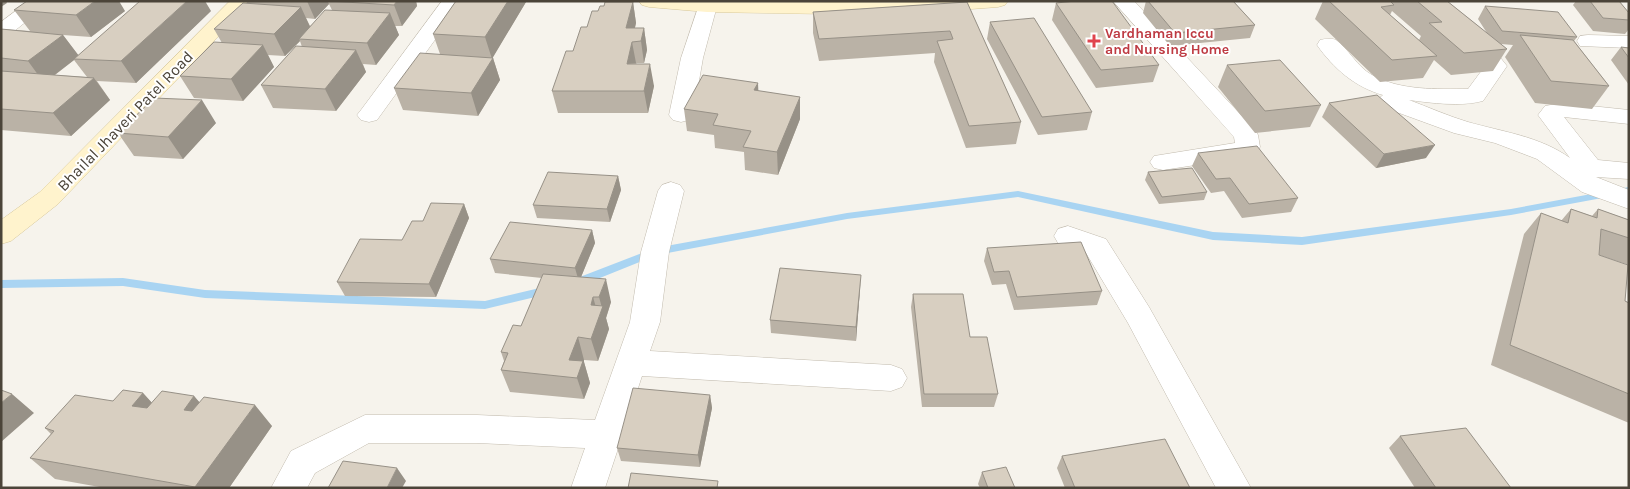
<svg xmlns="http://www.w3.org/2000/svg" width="1630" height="489" viewBox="0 0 1630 489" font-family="Karla,sans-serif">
<rect width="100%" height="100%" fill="#f6f3ec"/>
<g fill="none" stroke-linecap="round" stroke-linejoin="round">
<path fill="#a9d4f2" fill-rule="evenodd" d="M1629 187V193L1511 215 1302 245 1213 240 1018 197 847 219 657 255 580 286H572L571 283 572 280 655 248 847 213 1018 191 1213 232 1302 237 1511 209Z
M123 278 205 290 485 301 548 286 552 287 553 290 552 293 548 294 485 309 205 298 123 286 1 288V280Z"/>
<defs>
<path id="street" d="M29 1H52L8 36 1 38V22Z
M442 1H463L377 120 369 122 361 120 357 115 361 110Z
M1113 1H1134L1255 130 1258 135 1260 147 1254 156 1163 170 1154 168 1150 162 1154 156 1235 143 1234 137Z
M1419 1H1441L1487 41 1507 66 1483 101C1460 107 1432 103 1409 100 1428 107 1448 116 1468 122 1503 132 1539 136 1570 158L1538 115 1545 106 1562 103 1629 110V124L1564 117 1598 160 1629 163V179L1596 177 1629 190V209L1582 192 1537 159 1495 143 1454 133 1380 106 1376 101 1383 95C1355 87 1334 69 1317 45L1320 40C1325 39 1331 38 1336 40 1348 48 1357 67 1372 75 1401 91 1437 89 1468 89L1485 66 1471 51Z
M700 2H714L717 6 703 58 693 115 689 120 681 122 673 120 669 115 681 58Z
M1588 35 1629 36V48L1580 46 1577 41 1580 36Z
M671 182 680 185 684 191 669 252 660 322 650 351 891 365 902 369 907 378 902 387 891 391 642 376 605 488H571L585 448 477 443H369L315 473 307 488H271L291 451 365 415H477L595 420 630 322 641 252 658 191 662 185Z
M1068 226 1106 239 1149 307 1251 488H1216L1128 323 1086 253 1058 243 1054 236 1058 229Z"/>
<path id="secondary" d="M230 1H252L58 204 11 241 1 244V220L40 192Z
M639 1 890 3 1008 1 1005 5 998 7 890 15 707 12 649 7 642 5Z"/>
</defs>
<use href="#street" stroke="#c2bbae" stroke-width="1"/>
<use href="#secondary" stroke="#d6c79b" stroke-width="1"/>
<use href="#street" fill="#fff" fill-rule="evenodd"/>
<use href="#secondary" fill="#fff3cd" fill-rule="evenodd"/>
</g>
<path fill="#bab2a6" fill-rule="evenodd" d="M246 1H416L417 6 402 26H395L399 35 376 65 363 64 366 72 336 111 273 108 261 85 302 47 300 41 285 56 268 55 274 67 243 101 194 98 180 76 222 43 214 29 247 3ZM329 4 332 10 310 26 306 18 315 19Z
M456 1H525L526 2 492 58H493L500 80 478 116 403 110 394 88 440 54 433 34Z
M1146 1H1233L1255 25 1250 38 1170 46 1143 13Z
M1323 1H1447L1487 33 1478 19 1485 6 1577 37 1574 41 1609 86 1592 109 1535 103 1505 57 1513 45 1501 44 1507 49 1493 71 1451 75 1434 60 1423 78 1380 82 1315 19ZM1392 11 1421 36 1419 40 1390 15Z
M1576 1H1619L1629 13V29L1625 34 1593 31 1573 5Z
M633 2 636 23 635 28H644L647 50 644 63H636L654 86 648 113H558L552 91 573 51 587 27 598 11 604 6Z
M967 2 1021 122 1016 144 966 148 934 62 935 53 819 61 813 33V12Z
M1056 3 1159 65 1153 82 1096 88 1052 20Z
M14 10 125 11 91 37 63 35 78 55 211 11 136 83 97 81 110 100 71 136 1 130V29L30 31ZM74 60 87 77 55 75Z
M990 22 1092 112 1087 130 1038 135 987 39Z
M1621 47 1629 48V85L1611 60Z
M1227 65 1321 105 1310 127 1255 133 1218 87Z
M758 83V91L800 97V119L778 175 745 170 744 152 715 148 714 135 687 131 684 109Z
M1329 103 1426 158 1376 168 1322 117Z
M216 123 183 159 134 156 118 133Z
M1198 153 1298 198 1291 212 1242 218 1224 191 1211 193 1192 166Z
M1148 172 1207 192 1204 200 1159 204 1145 180Z
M618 176 621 190 610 222 537 218 533 205Z
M464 204 469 218 436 297 345 296 337 282 402 240 423 221Z
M1571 209 1592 216 1598 209 1629 220V265L1599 255 1625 301 1629 303V423L1491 365 1524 234 1541 213 1561 221Z
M592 230 595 243 581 277 611 302 606 318 609 329 598 361 584 360V362L590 383 584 399 510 392 501 370 504 361 501 352 521 326 542 278 495 273 490 259Z
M987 248 1102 291 1097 305 1014 310 1006 284 992 285 984 261Z
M860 289 856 341 771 333 770 320Z
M913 294 970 337 998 394 994 407H922L911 307Z
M143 393 152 403 194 396 199 402 272 426 229 488H105L55 479 30 458 51 434 45 428 113 401Z
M710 395 712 408 700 467 621 461 617 448Z
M1400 436 1511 488H1415L1389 448Z
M1062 456 1190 488H1065L1057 468Z
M982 472 1015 488H980L978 484Z"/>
<path fill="#979187" d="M1 1H6L7 3 1 7Z
M95 1H119L125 11 91 37 76 15Z
M187 1H205L211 11 136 83 121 61Z
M307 1H331L328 2 329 4 315 19Z
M397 1H416L417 6 402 26 394 5Z
M508 1H525L526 2 492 59 485 37Z
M633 2 636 23 629 50 626 28Z
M301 7 311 29 299 39 300 41 285 56 274 34Z
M390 13 399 35 376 65 367 43Z
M644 28 647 50 644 63 641 41Z
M63 35 79 56 74 59V60L44 83 28 61Z
M632 42 636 63 627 64Z
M263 45 274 67 243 101 231 79Z
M356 50 366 72 336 111 325 89Z
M493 58 500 80 478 116 471 93Z
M650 64 654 86 648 113 644 91Z
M94 78 110 100 71 136 53 113Z
M758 83 759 105 754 90Z
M800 97V119L778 175 777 152Z
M202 100 216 123 183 159 168 137Z
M1435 145 1426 158 1376 168 1384 154Z
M618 176 621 190 610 222 607 209Z
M464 204 469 218 436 297 429 284Z
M592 230 595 243 579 282 575 268Z
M861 275 860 289 856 341V327Z
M606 279 611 302 606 318 609 329 598 361 591 339V305L593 297 599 318 602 308 599 297Z
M578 337 584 360V362L590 383 584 399 577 378 569 360Z
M143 393 163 415 132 406Z
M12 394 34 413 1 442V403Z
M710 395 712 408 700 467 698 455Z
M194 396 213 418 184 410Z
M255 405 272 426 229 488H197L195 487Z
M397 468 406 481 402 488H387Z"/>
<path fill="#d8cfc1" stroke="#979187" d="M27 1H95L76 15 14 10Z
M140 1H187L121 61 74 59Z
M328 1H397L394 5Z
M456 1H508L485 37 433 34Z
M1076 1H1112L1159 65 1101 70 1056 3Z
M1148 1H1233L1255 25 1175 33Z
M1329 1H1390L1394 5 1381 7 1437 56 1392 60Z
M1417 1H1447L1507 49 1464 53 1429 23 1442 22Z
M1590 1H1619L1629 13V20L1603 18Z
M605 2H633L626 28H644L641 41 632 42 627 64H650L644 91H552L566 51H573L581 27H587L592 11H598L600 6H604Z
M967 2 1021 122 969 126 937 41 953 39 950 31 819 39 813 12Z
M243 3 301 7 274 34 214 29Z
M1485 6 1558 12 1577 37 1502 31Z
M325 10 390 13 367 43 299 39Z
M1034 18 1092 112 1042 117 990 22Z
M1 29 63 35 28 61 1 58Z
M1520 35 1573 40 1609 86 1551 81Z
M214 42 263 45 231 79 180 76Z
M296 46 356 50 325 89 261 85Z
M1621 47 1629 48V58Z
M420 53 493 58 471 93 394 88Z
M1280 60 1321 105 1265 111 1227 65Z
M1 71 94 78 53 113 1 109Z
M703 75 758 83 754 90 800 97 777 152 743 147 751 131 713 125 718 114 684 109Z
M1377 95 1435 145 1384 154 1329 103Z
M154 98 202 100 168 137 118 133Z
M1257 146 1298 198 1249 204 1230 178 1216 179 1198 153Z
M1192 168 1207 192 1162 197 1148 172Z
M548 172 618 176 607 209 533 205Z
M431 203 464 204 429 284 337 282 360 239 402 240 412 221H423Z
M1571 209 1597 218 1598 209 1629 220V238L1601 229 1599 255 1628 265 1625 301 1629 303V394L1510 345 1541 213 1568 223Z
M510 222 592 230 575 268 490 259Z
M1081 242 1102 291 1017 297 1009 271 994 272 987 248Z
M780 268 861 275 856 327 770 320Z
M543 274 606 279 599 297H593L591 305 603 306 591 339 578 337 569 360 583 361 577 378 501 370 508 353 501 352 513 325 521 326Z
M913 294H963L970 337H987L998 394H924Z
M633 388 710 395 698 455 617 448Z
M1 390 12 394 1 403Z
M123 390 143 393 132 406 147 408 162 391 194 396 184 410 192 411 204 397 255 405 195 487 30 458 54 431 45 428 75 395 113 401Z
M1466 428 1511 488H1436L1400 436Z
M1165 439 1190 488H1075L1062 456Z
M343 461 397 468 387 488H328Z
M1006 467 1015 488H988L982 472Z
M631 473 718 481 717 488H628Z"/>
<path fill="#e0444e" stroke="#fff" stroke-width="2" d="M1091.5 33.5h5v5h5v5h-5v5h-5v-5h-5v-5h5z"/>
<g text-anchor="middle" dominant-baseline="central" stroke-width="4" stroke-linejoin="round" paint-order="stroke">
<g font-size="14" font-weight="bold" fill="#be3a42" stroke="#fff" text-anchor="start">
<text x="1105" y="33">Vardhaman Iccu<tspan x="1105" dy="16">and Nursing Home</tspan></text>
</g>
<g font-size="16" fill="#4b4439" stroke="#fff">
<text transform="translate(125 121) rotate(-46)">Bhailal Jhaveri Patel Road</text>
</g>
</g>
<rect width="1630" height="489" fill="none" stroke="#4b4439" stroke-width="5"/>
</svg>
